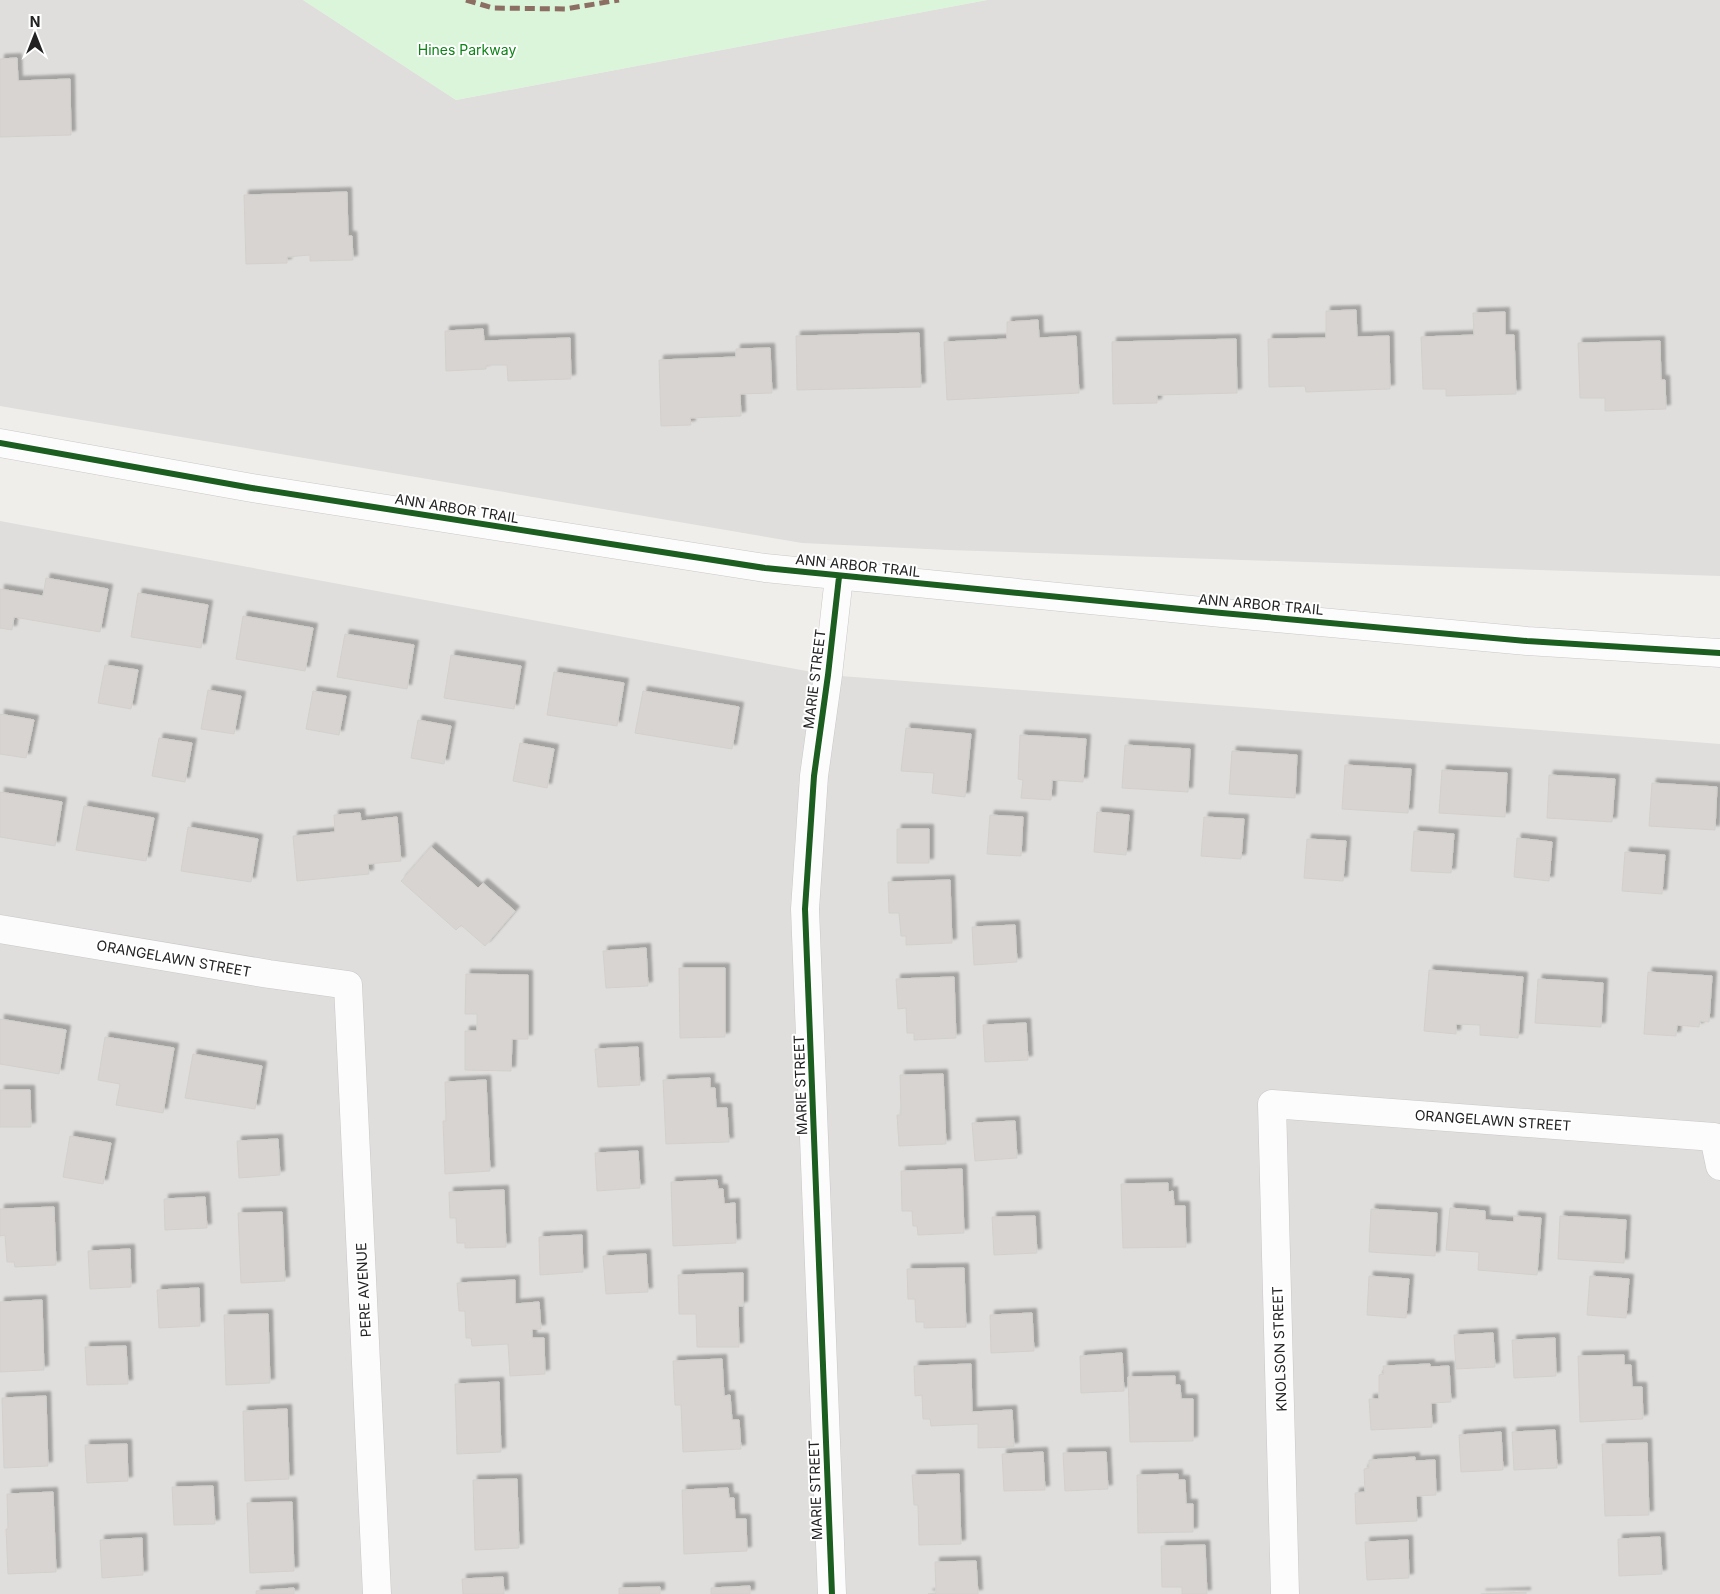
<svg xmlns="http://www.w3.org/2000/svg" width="1720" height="1594" viewBox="0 0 1720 1594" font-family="Inter,sans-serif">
<defs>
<filter id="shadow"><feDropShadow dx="4.5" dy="-4.5" stdDeviation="1" flood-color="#0004"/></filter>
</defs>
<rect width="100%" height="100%" fill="#f0eeeb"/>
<path fill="#dfdedc" d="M0 0H303L456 100 987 0H1720V576L948 550 802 543 0 406Z
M0 521 828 675 1720 744V1594H0Z"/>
<path fill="#daf5da" d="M303 0H987L456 100Z"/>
<path fill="#d7d4d2" stroke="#d3d0cc" filter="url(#shadow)" d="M17 58 18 81 70 79 71 135 0 137V59Z
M347 192 348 236H352L353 260 310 261V255L287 257V263L246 264 244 195Z
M1356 310 1357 337 1389 336 1390 389 1306 392 1305 386 1269 387 1268 339 1326 338V311Z
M1505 312V335H1514L1516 394 1446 396V389H1423L1421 337 1474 335 1473 313Z
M1038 320 1039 338 1076 336 1079 393 947 400 944 342 1007 339V322Z
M483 329 484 341 570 338 571 379 508 381 507 365H486V369L446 371 445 331Z
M919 333 921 387 797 390 796 336Z
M1236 339 1237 393 1157 395V403L1113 404 1112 342Z
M1660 341 1661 380H1665L1666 409 1605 411V398H1580L1578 343Z
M770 348 772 393 740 394 741 416 690 418 691 425 661 426 659 360 736 357V349Z
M46 578 108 589 100 632 14 617 12 630 0 628V589L43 596Z
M138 593 208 605 201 648 131 637Z
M243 616 313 628 305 671 236 659Z
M345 634 414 645 407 689 337 677Z
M451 655 521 666 514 709 444 698Z
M105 665 138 670 131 709 98 703Z
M554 672 624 683 617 726 547 715Z
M208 690 241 696 234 734 201 729Z
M313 691 346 696 339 735 306 729Z
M643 691 739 707 732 749 635 733Z
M0 714 34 720 26 758 0 754Z
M418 720 451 726 444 764 411 758Z
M906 728 971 734 965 797 932 793 934 773 901 771Z
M1020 735 1086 739 1083 782 1052 780 1051 800 1021 798 1023 780 1018 779Z
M159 738 192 743 185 782 152 776Z
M520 743 554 749 547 788 513 781Z
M1125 745 1190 749 1188 792 1122 788Z
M1232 751 1297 755 1295 798 1229 794Z
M1345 765 1411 769 1408 813 1342 809Z
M1442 770 1507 773 1505 817 1439 813Z
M1549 775 1615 779 1612 822 1547 818Z
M1652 783 1717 787 1715 830 1649 826Z
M0 792 62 802 55 846 0 837Z
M84 806 154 818 146 861 76 850Z
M1097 812 1129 815 1126 855 1094 852Z
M360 813 361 821 397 817 401 861 368 864 369 874 297 881 293 836 335 832 334 815Z
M990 815 1023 817 1021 856 987 854Z
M1204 817 1244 819 1241 859 1201 856Z
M188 827 258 839 251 882 181 871Z
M897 829H929V863H897Z
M1414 831 1454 834 1451 873 1411 871Z
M1517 838 1552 842 1549 881 1514 877Z
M1307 839 1346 841 1343 881 1304 878Z
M431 847 478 888 483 883 515 911 485 946 461 925 456 930 401 881Z
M1625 852 1665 855 1662 894 1622 891Z
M950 880 952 943 906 945V936H901L899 913H889L888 882Z
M1015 925 1017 962 974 965 972 927Z
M646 948 648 986 606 988 603 951Z
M679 968H725V1037L680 1038Z
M1429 970 1523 977 1518 1038 1480 1035V1025L1456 1024V1034L1424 1031Z
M1648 972 1712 976 1709 1022 1700 1021 1699 1027 1677 1025 1676 1036 1644 1034Z
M466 974 528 975V1039H512L511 1071 465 1070V1031H477V1014H465Z
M954 977 956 1038 914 1040V1033H907L906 1008 898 1009 896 979Z
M1538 979 1603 983 1601 1027 1535 1023Z
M0 1019 66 1030 59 1074 0 1064Z
M1026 1023 1028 1060 985 1062 983 1025Z
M105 1037 174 1048 163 1113 116 1105 120 1084 98 1080Z
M638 1047 640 1085 598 1087 595 1049Z
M193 1054 262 1066 255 1109 185 1098Z
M943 1074 946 1144 899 1146 897 1115H901L900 1075Z
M710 1078V1088H715L716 1108H727L729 1142 666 1144 663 1080Z
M486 1080 490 1171 445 1174 443 1121H446L445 1082Z
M0 1090H30L31 1127H0Z
M1015 1121 1017 1158 975 1161 972 1123Z
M70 1136 111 1143 103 1184 63 1177Z
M278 1139 280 1175 239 1178 237 1141Z
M638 1151 640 1188 597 1191 595 1153Z
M962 1169 964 1233 918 1235 917 1226H913L912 1211H902L901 1171Z
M717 1180 718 1189H723L724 1204 735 1203 736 1243 673 1246 671 1182Z
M1168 1183V1192L1173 1191 1174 1206H1185L1186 1247 1123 1248 1121 1184Z
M504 1190 506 1247 465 1248V1243H457L456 1218H450L449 1192Z
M205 1197 207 1228 165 1230 164 1199Z
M54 1207 56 1265 15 1267 14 1262H7L5 1235 0 1236V1209Z
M1450 1208 1485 1211V1220L1514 1222V1216L1541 1218 1537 1275 1478 1270 1479 1252 1446 1250Z
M1371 1209 1437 1213 1435 1256 1369 1252Z
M282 1212 285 1281 241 1283 238 1213Z
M1035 1216 1037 1253 994 1255 992 1217Z
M1560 1216 1626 1220 1624 1263 1558 1259Z
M582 1235 583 1272 540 1275 539 1237Z
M130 1249 131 1287 90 1289 88 1251Z
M646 1254 648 1292 606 1294 603 1256Z
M964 1268 966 1327 924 1328V1322H916L915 1299H908L907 1269Z
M743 1273V1306H738L739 1347H697L696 1314H679L678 1275Z
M1369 1276 1409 1279 1406 1318 1367 1315Z
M1590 1276 1629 1279 1626 1318 1587 1315Z
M515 1280V1304L539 1302 541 1329H532V1338H544L545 1374 510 1376 508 1344 472 1346 471 1338H466L465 1311H459L457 1283Z
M199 1288 200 1326 159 1328 157 1290Z
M42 1300 44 1370 0 1372V1302Z
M1032 1313 1034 1351 991 1353 990 1315Z
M268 1314 270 1383 226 1385 224 1315Z
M1493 1333 1495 1367 1456 1369 1454 1335Z
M1555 1338 1556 1376 1514 1378 1512 1340Z
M126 1346 128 1384 87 1385 85 1347Z
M1122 1353 1124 1391 1081 1393 1080 1356Z
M1624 1355V1365H1631L1632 1387H1642L1643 1419 1580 1422 1578 1356Z
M722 1359 724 1396 730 1395 732 1420H739L741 1449 683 1452 681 1405H675L673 1361Z
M971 1364 972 1412 1012 1410 1014 1447 978 1448V1424L931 1426 930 1419H923L922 1395 915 1396 914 1366Z
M1430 1364V1367L1449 1366 1451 1402 1431 1403 1432 1427 1371 1430 1369 1399H1379V1375L1384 1374 1383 1366Z
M1175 1376V1385H1180L1181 1399H1193V1441L1130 1442 1128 1377Z
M499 1382 501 1452 457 1454 455 1384Z
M46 1396 48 1466 4 1468 2 1398Z
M287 1409 289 1479 245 1481 243 1411Z
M1555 1430 1557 1468 1514 1470 1512 1432Z
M1501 1432 1503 1470 1461 1472 1459 1435Z
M1647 1443 1649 1515 1605 1516 1602 1444Z
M127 1444 128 1481 87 1483 85 1445Z
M1043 1452 1045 1490 1004 1491 1002 1454Z
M1106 1452 1108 1489 1065 1491 1063 1453Z
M1415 1457V1461L1435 1460 1436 1495 1416 1496 1417 1521 1356 1524 1355 1493 1365 1492 1364 1469 1369 1468V1460Z
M959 1474 961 1544 919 1545 918 1505H914L912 1475Z
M1178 1474V1480H1185L1186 1504H1193V1532L1138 1533 1137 1475Z
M517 1479 519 1548 475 1550 473 1480Z
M213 1486 215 1524 174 1525 172 1487Z
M728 1488 729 1498H734L735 1519H746L747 1551 684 1554 682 1490Z
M53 1492 56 1572 8 1574 6 1529H8L7 1494Z
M292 1502 294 1571 250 1573 247 1503Z
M1660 1537 1662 1574 1619 1576 1618 1539Z
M142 1538 143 1575 102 1578 100 1540Z
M1408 1540 1409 1578 1367 1580 1365 1542Z
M1205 1545 1207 1594H1182V1587H1162L1161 1546Z
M976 1561 978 1594H928L936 1593 935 1562Z
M503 1577 504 1594H463L462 1579Z
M750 1586V1594H711V1588Z
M660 1587V1594H619V1588Z
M294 1588V1594H256V1591Z
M1526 1592V1594H1481Z"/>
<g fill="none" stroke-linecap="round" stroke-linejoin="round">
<defs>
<path id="minor" d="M0 929 269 974 348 985 377 1594
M832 1594 805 909 814 776 828 675 839 577
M1285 1594 1272 1104 1714 1137 1720 1166"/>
<path id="tertiary" d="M0 443 252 488 765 568 1222 613 1527 641 1720 653"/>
</defs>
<use href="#minor" stroke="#c9c8c7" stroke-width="29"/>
<use href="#tertiary" stroke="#c9c8c7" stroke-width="29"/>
<use href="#minor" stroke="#fdfcfc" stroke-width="28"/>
<use href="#tertiary" stroke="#fdfcfc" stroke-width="28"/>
<path stroke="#8d6e63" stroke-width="5" stroke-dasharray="10 5" stroke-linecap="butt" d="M466 0 493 8 565 9 619 0"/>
<defs>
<path id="cycleway" d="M0 443 252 488 765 568 1222 613 1527 641 1720 653
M832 1594 805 909 814 776 828 675 839 577"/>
</defs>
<use href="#cycleway" stroke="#fff" stroke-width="9"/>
<use href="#cycleway" stroke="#1b5e20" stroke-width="6"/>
</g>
<g text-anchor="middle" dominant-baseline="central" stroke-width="4" stroke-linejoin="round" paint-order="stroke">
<g font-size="14" fill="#0c8416" stroke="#fff">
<text x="467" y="49">Hines Parkway</text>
</g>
<g font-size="14" fill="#222" stroke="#fff">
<text transform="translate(457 508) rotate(9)">ANN ARBOR TRAIL</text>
<text transform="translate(858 565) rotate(6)">ANN ARBOR TRAIL</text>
<text transform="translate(1261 604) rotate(5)">ANN ARBOR TRAIL</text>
<text transform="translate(814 679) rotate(-83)">MARIE STREET</text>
<text transform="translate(174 958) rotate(10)">ORANGELAWN STREET</text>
<text transform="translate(800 1085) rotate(-92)">MARIE STREET</text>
<text transform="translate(1493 1120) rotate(4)">ORANGELAWN STREET</text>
<text transform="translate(363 1290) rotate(-93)">PERE AVENUE</text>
<text transform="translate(1279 1349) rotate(-92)">KNOLSON STREET</text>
<text transform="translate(815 1490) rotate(-92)">MARIE STREET</text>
</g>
</g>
<g transform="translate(35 35)" stroke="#ffffff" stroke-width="4" paint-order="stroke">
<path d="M0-4L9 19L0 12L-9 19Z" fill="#222222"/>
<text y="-8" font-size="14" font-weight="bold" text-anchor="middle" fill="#222222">N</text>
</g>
</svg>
